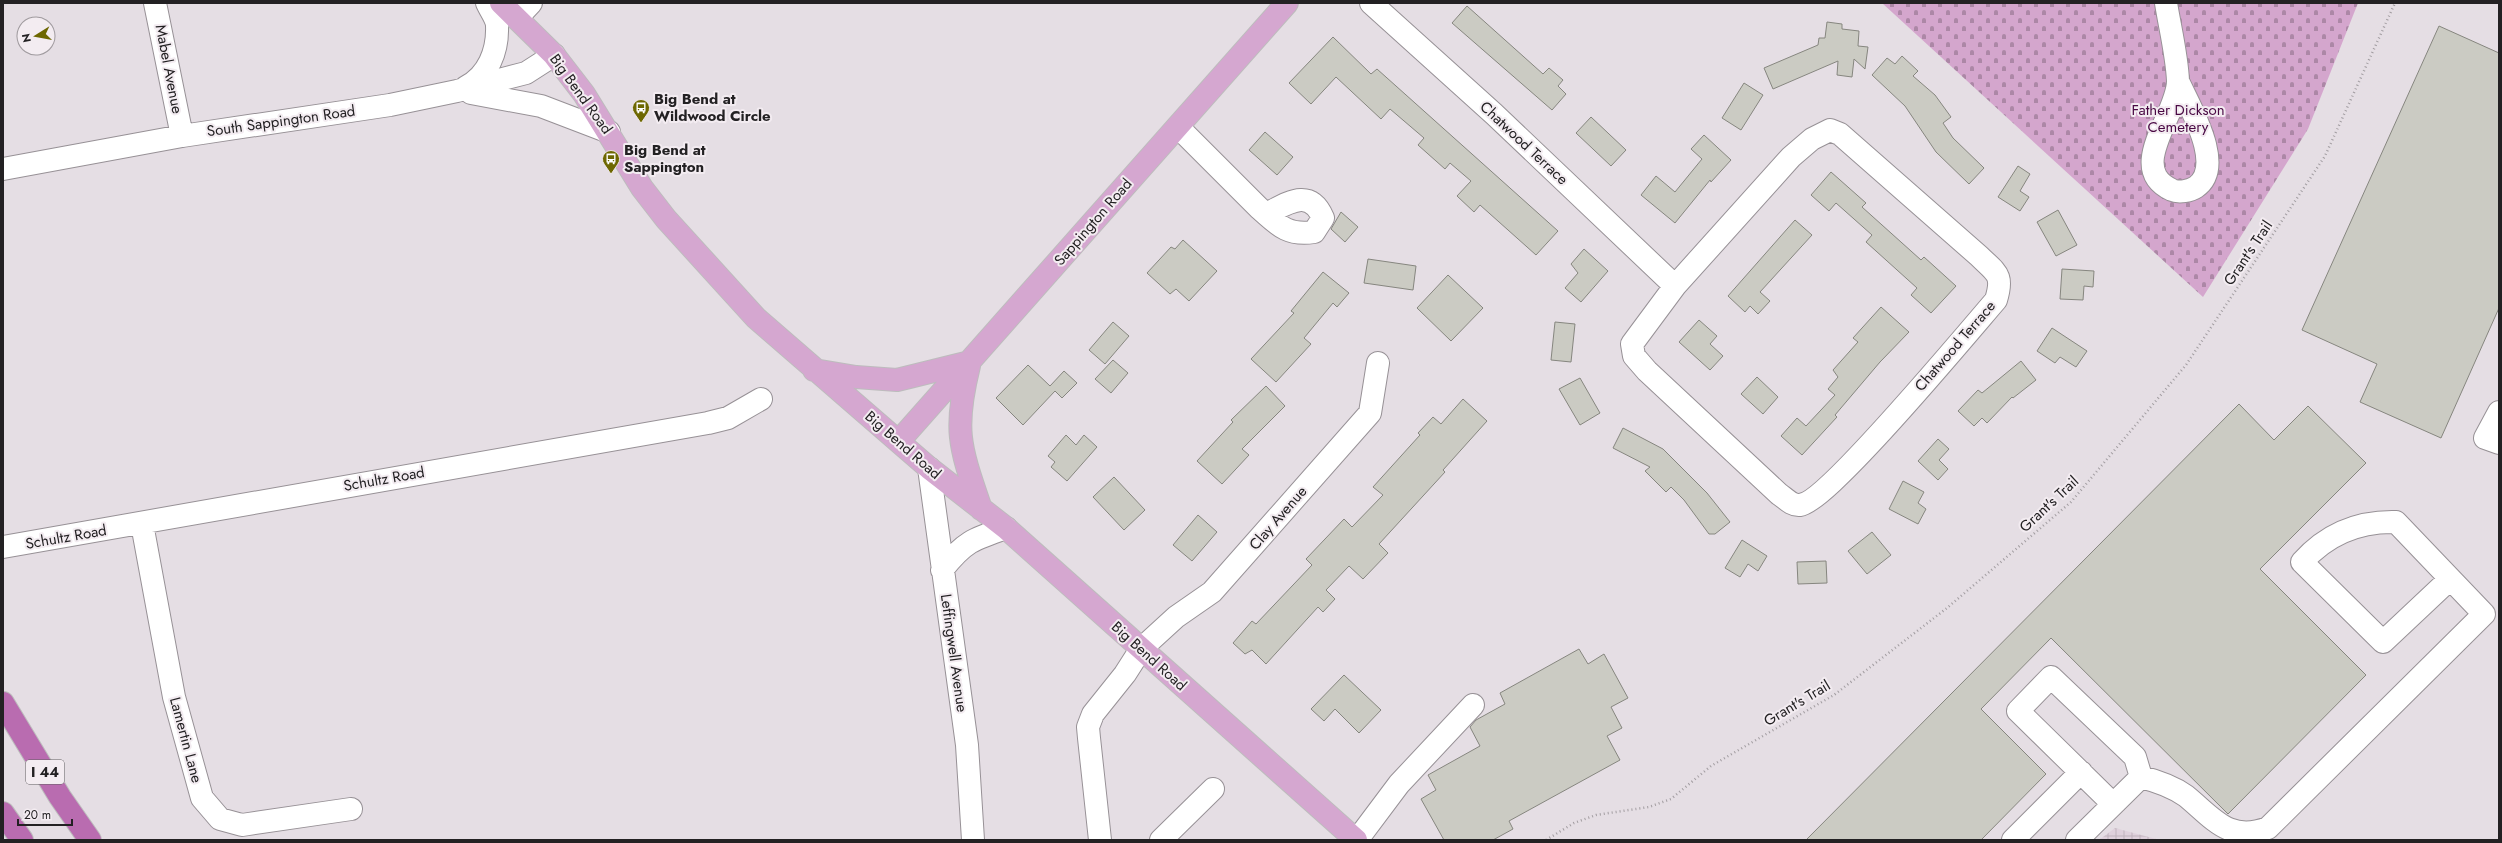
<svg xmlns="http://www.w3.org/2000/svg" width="2502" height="843" viewBox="0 0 2502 843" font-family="Jost,sans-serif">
<defs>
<pattern id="industrial-grid" width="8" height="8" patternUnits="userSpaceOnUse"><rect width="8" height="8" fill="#dfd1dc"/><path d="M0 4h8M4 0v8" fill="none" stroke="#bfb3bc"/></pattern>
<pattern id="cemetery-stones" width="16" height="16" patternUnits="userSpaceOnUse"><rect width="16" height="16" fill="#d4a6cd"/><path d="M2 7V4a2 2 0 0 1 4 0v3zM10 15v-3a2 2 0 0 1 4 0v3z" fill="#ac87a6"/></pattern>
</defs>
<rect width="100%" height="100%" fill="#e5dee4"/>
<path fill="url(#industrial-grid)" d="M2115 828 2160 840H2099Z"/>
<path fill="url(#cemetery-stones)" d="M1882 3H2358L2308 129 2203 297Z"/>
<path fill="#cbcbc3" stroke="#86867f" d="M1467 6 1543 74 1549 68 1563 80 1558 86 1566 94 1552 110 1452 23Z
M1827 22 1842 24V29L1859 31 1858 46 1868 47 1865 69 1854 59 1852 77 1837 75 1838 61 1773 89 1764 68 1818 45 1819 38H1825Z
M2439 26 2499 53V308L2441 438 2360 402 2377 364 2302 330Z
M1333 37 1371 74 1377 69 1558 231 1536 255 1480 205 1474 212 1457 196 1471 181 1450 163 1445 169 1418 145 1424 138 1390 109 1381 119 1336 77 1311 104 1289 83Z
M1902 56 1918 71 1913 76 1935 95 1951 117 1943 123 1953 138 1984 168 1969 184 1936 152 1905 106 1872 75 1887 58 1895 64Z
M1744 83 1763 95 1741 130 1722 118Z
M1591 117 1626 150 1611 166 1576 133Z
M1265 132 1293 157 1277 175 1249 150Z
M1704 135 1731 160 1711 182 1710 180 1675 223 1641 195 1656 176 1675 192 1702 159 1691 149Z
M2018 166 2030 174 2020 191 2029 197 2020 211 1998 197Z
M1831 172 1866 203 1862 207 1921 260 1924 257 1956 286 1931 313 1911 295 1917 288 1866 242 1872 235 1836 203 1829 211 1811 195Z
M2058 210 2077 245 2056 256 2037 222Z
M1341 212 1358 227 1345 242 1331 229Z
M1795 220 1812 235 1760 292 1770 301 1758 314 1750 306 1745 312 1728 296Z
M1183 240 1217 271 1189 301 1176 289 1170 294 1147 273 1171 247 1175 249Z
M1584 249 1608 271 1581 302 1565 288 1578 273 1571 264Z
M1368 259 1416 266 1413 290 1364 283Z
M2062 269 2094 271 2093 287 2084 286 2083 300 2060 299Z
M1323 272 1349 293 1337 307 1333 303 1304 338 1311 344 1276 382 1251 359 1294 313 1291 311Z
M1448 275 1483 308 1451 341 1417 308Z
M1881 307 1909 332 1880 362 1835 415 1837 417 1802 455 1781 436 1797 418 1806 426 1835 395 1828 389 1838 377 1833 370 1858 342 1853 338Z
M1699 320 1717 336 1710 344 1723 356 1710 370 1679 342Z
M1113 322 1129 336 1105 364 1089 350Z
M1555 322 1575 324 1571 362 1551 360Z
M2052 328 2087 351 2076 367 2060 357 2055 363 2037 351Z
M1113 360 1128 373 1111 393 1095 379Z
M2021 361 2036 380 2013 398 2012 397 1987 423 1982 418 1974 426 1958 411 1978 390 1982 393Z
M1028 365 1050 386 1064 371 1077 383 1062 398 1055 391 1023 425 996 398Z
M1757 377 1778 397 1763 414 1741 394Z
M1580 378 1600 413 1580 425 1559 389Z
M1266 386 1285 406 1242 449 1249 455 1222 484 1197 461 1233 422 1231 420Z
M1463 399 1487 421 1443 470 1445 472 1379 544 1388 553 1363 579 1349 566 1326 590 1335 599 1323 612 1318 607 1266 664 1252 650 1245 654 1233 643 1252 621 1256 624 1312 565 1306 559 1344 519 1352 527 1383 495 1373 487 1420 435 1418 433 1433 417 1441 424Z
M2239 404 2274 440 2308 406 2366 463 2260 569 2366 675 2228 814 2051 638 1981 709 2046 774 1981 840H1806Z
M1623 428 1663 449 1707 493 1730 522 1715 534H1709L1684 500 1671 487 1666 492 1645 471 1650 467 1613 448Z
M1066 435 1076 445 1084 435 1097 447 1067 481 1051 467 1055 462 1048 456Z
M1938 439 1949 449 1939 460 1948 469 1938 480 1918 461Z
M1114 477 1145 510 1124 530 1093 497Z
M1903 481 1924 492 1918 503 1926 509 1918 524 1889 509Z
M1198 515 1217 532 1192 561 1173 545Z
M1872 532 1891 555 1867 574 1848 551Z
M1742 540 1767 556 1758 571 1748 564 1740 577 1725 568Z
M1826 561 1827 583 1798 584 1797 562Z
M1579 649 1588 664 1604 654 1628 698 1611 707 1622 728 1607 736 1620 760 1509 821 1513 829 1493 840H1444L1421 799 1436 790 1428 775 1480 746 1470 727 1476 720 1505 704 1500 693Z
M1344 675 1381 710 1359 733 1335 709 1324 721 1311 709Z"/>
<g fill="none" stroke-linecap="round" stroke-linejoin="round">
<defs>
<path id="minor" d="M155 3 182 136
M1371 3 1494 114 1675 286
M2166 3C2170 28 2177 56 2178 81 2178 115 2125 168 2172 190 2179 193 2190 191 2196 187 2226 166 2189 106 2178 81
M517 18 531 3
M466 87C488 76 498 51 497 26 497 19 490 10 487 3
M471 93 541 106 609 132
M1178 127 1259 208C1278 225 1287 236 1314 232L1323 218C1310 187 1288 203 1266 214
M1830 130 1840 134 1979 256C1996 273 2004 274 1996 300 1970 330 1827 502 1800 505 1792 506 1785 498 1779 494L1647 371 1634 356 1632 344 1675 286 1791 157 1812 139Z
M3 169 182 136 390 105 457 91 526 73 554 55
M2499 412 2485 438 2499 443
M929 468 967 745 973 840
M142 524 174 697 202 798 220 819 242 825 351 809
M3 547 708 423 728 418 761 399
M942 570C964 542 973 539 1006 528
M2113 804 2018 711 2051 677 2135 757 2141 777
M1100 840 1089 738 1088 727 1093 714 1125 674 1141 649 1176 617 1212 592 1370 413 1378 363
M1161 840 1213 789
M1357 840 1399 784 1473 705
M2013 840 2081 772
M2077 840 2141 777C2157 781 2172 786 2186 796 2213 818 2229 843 2268 828L2484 614 2396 522C2358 521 2327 534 2302 562L2383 642 2450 579"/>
<path id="major" d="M501 3 554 55 584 94 642 188 666 219 756 318 929 468 1006 528 1356 840
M969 366C953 431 960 447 981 509
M814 370 856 377 897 380 970 362
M899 441 1287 3"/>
<path id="highway" d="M3 703 60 797 90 840
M3 813 22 840"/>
</defs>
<use href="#minor" stroke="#979196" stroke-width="24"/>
<use href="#major" stroke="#bdbcbd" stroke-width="24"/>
<use href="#highway" stroke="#bdbcbd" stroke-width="24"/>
<path stroke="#a29da1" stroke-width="2.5" stroke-dasharray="1 3" stroke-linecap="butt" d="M1546 840 1574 823 1596 815 1649 807 1671 799 1711 766 1834 695 1947 608 2071 502 2186 365 2325 156 2395 3"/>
<use href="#minor" stroke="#fff" stroke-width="22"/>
<use href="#major" stroke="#d5a7d0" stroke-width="22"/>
<use href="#highway" stroke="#b96cb0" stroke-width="22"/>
</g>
<defs>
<symbol id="bus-pin" viewBox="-11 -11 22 30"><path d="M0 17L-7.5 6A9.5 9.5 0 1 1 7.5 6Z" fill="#6d6700" stroke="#f3ecf1"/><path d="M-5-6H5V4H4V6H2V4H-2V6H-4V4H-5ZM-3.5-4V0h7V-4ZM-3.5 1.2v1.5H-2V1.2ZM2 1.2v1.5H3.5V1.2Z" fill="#fff"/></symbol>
</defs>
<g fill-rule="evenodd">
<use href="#bus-pin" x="631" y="98" width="20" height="27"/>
<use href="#bus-pin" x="601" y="149" width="20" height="27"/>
</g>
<g text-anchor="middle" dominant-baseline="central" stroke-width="4" stroke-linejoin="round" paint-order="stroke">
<rect fill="#f3ecf1" stroke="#615e61" stroke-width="1" x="26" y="760" width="38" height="24" rx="3"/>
<g font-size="14" font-weight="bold" fill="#232123">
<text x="45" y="772">I 44</text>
</g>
<g font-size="15" fill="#232123" stroke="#f3ecf1">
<text transform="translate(169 69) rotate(79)">Mabel Avenue</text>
<text transform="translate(581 94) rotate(54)">Big Bend Road</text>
<text transform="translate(281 121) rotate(-8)">South Sappington Road</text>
<text transform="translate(1524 143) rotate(43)">Chatwood Terrace</text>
<text transform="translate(1093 222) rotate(-49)">Sappington Road</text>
<text transform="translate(2248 253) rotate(-56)">Grant's Trail</text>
<text transform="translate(1955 346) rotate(-49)">Chatwood Terrace</text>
<text transform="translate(903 445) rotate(41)">Big Bend Road</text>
<text transform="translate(384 479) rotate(-10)">Schultz Road</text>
<text transform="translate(2049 504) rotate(-43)">Grant's Trail</text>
<text transform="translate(1278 518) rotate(-49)">Clay Avenue</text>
<text transform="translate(66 537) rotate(-10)">Schultz Road</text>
<text transform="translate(954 653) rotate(82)">Leffingwell Avenue</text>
<text transform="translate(1149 656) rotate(42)">Big Bend Road</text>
<text transform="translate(1797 703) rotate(-31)">Grant's Trail</text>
<text transform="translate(186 740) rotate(75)">Lamertin Lane</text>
</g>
<g font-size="15" font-weight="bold" fill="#232123" stroke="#f3ecf1" text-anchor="start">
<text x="654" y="99">Big Bend at<tspan x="654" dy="17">Wildwood Circle</tspan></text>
<text x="624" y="150">Big Bend at<tspan x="624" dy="17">Sappington</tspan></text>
</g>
<g font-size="15" fill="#490944" stroke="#f3ecf1">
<text x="2178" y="110">Father Dickson<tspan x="2178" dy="17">Cemetery</tspan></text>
</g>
</g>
<rect width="2502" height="843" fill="none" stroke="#232123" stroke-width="8"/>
<g transform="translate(36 36) rotate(259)"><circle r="19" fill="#f3ecf1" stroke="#a09b9f"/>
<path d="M0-3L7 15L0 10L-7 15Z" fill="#6d6700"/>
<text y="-6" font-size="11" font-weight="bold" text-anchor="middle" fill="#232123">N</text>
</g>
<path d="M18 819v6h54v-6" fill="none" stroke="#232123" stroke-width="2"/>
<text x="24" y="819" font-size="12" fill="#232123" stroke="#f3ecf1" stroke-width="3" paint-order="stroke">20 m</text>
</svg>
